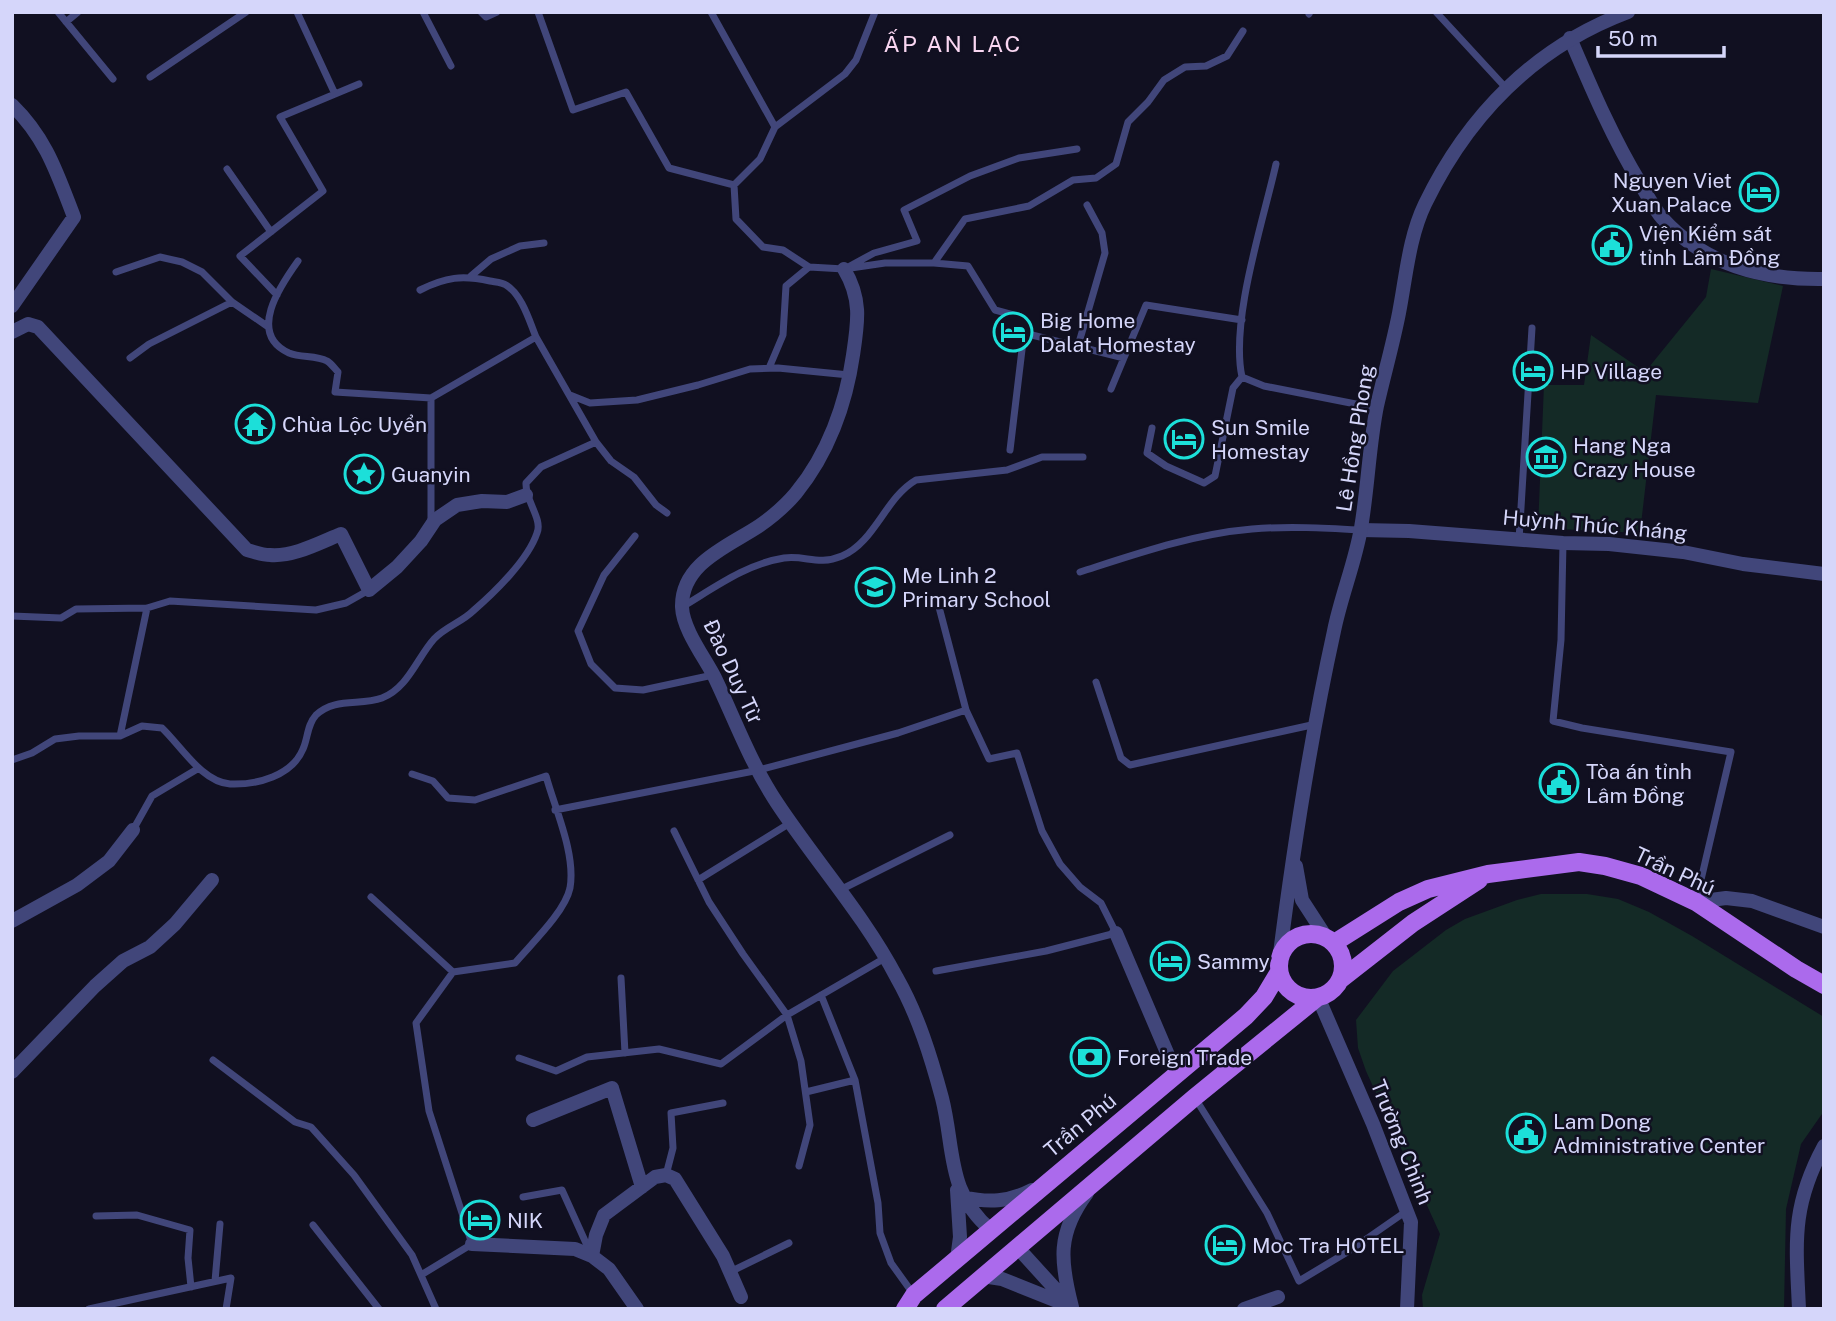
<svg xmlns="http://www.w3.org/2000/svg" width="1836" height="1321" viewBox="0 0 1836 1321" font-family="'Public Sans',sans-serif">
<rect width="100%" height="100%" fill="#111021"/>
<path fill="#142a26" d="M1711 269 1783 286 1758 403 1656 395 1640 533 1538 528 1544 385H1584L1591 335 1645 372 1706 297Z
M1541 894H1587L1618 899 1649 912 1692 936 1824 1017V1111L1801 1144 1786 1209 1784 1309H1423L1422 1295 1440 1234 1366 1071 1358 1048 1356 1020 1393 971 1446 930 1465 919 1517 900Z"/>
<g fill="none" stroke-linecap="round" stroke-linejoin="round">
<path stroke="#41467a" stroke-width="7" d="M58 12 113 79
M297 12 335 94
M423 12 451 66
M481 12 486 17 497 12
M538 12 573 110 626 92 669 168 734 185
M711 12 775 127
M875 12 856 60 845 74 775 127 760 159 734 185 736 219 763 247 783 250 809 267 844 269 885 263H934L965 219 1029 206 1073 180 1096 178 1116 164 1128 122 1148 102 1164 80 1185 67 1206 66 1227 56 1243 31
M1436 12 1506 88
M1309 14 1310 12
M66 22 78 12
M150 77 246 12
M227 169 271 232
M298 261C280 286 247 334 289 353 301 358 316 355 327 361 331 363 335 369 338 372L335 392 431 398 536 337 596 442 611 461 634 477 656 505 667 513
M934 263 968 266 995 310 1021 317 1024 333 1010 450
M850 266 874 253 917 241 904 210 970 176 1019 158 1077 149
M116 272 160 257 182 262 202 272 232 302 267 326
M471 276 491 259 520 246 544 243
M420 290C446 277 462 275 490 281 495 282 502 282 506 285 522 295 529 320 536 337
M277 295 240 256 323 191 280 117 359 84
M1024 333 1124 358
M1078 346 1105 253 1102 233 1087 205
M130 358 149 344 232 302
M769 368 783 335 786 286 809 267
M1242 377 1264 386 1376 408
M1111 389 1146 305 1242 320
M570 395 590 403 637 400 698 385 750 369 778 368 849 375
M431 398V522
M1152 428 1147 453 1166 466 1204 483 1215 476 1233 388 1242 377C1230 321 1263 222 1276 164
M635 536 604 575 578 631 591 664 615 688 643 690 713 675
M1519 540 1532 328
M1563 543 1561 640 1553 721 1582 728 1731 752 1696 901
M1080 572C1136 554 1193 534 1252 529 1288 526 1324 528 1360 530
M682 607C714 588 746 564 784 558 806 555 818 566 842 556 875 542 885 498 916 480L1007 470 1042 457H1083
M12 616 61 618 76 609 147 608 170 601 316 610 346 603 369 590
M1096 682 1121 758 1130 765 1316 724
M120 736 147 608
M12 760 32 753 55 739 79 736H120L142 726 162 728C181 746 202 782 230 784 257 785 292 776 303 749 308 738 307 725 316 715 335 697 360 706 382 698 408 688 417 658 434 639 445 627 462 622 473 611 494 593 528 560 537 533 543 519 525 501 526 483L541 467 596 442
M412 774 433 781 448 798 475 800 546 776C555 809 576 854 570 888 565 912 531 944 515 963L453 972 416 1023 429 1111 472 1244 421 1275
M555 810 759 770 898 733 966 710
M133 830 152 796 199 768
M674 831 709 902 743 954 787 1015 801 1061 810 1125 799 1166
M698 880 790 823
M840 890 950 835
M371 897 453 972
M936 971 1046 951 1116 933 1101 903 1080 887 1060 864 1042 831 1017 753 989 759 966 710 939 607
M621 978 625 1053
M821 995 855 1080 878 1203 880 1233 891 1263 914 1295
M519 1058 556 1071 587 1057 659 1049 721 1064 787 1015 885 958
M213 1060 295 1122 311 1127 354 1175 412 1255 436 1309
M806 1092 855 1080
M1195 1098 1267 1213 1299 1281 1349 1251 1408 1210
M666 1175 673 1148 671 1113 723 1103
M523 1197 562 1190 590 1252
M96 1216 137 1215 190 1230 188 1258 191 1287
M313 1225 379 1309
M730 1272 789 1243
M215 1281 220 1224
M89 1309 231 1278 226 1309"/>
<path stroke="#41467a" stroke-width="14" d="M1570 38C1591 87 1612 137 1640 183 1647 195 1654 209 1663 219 1705 265 1764 280 1824 279
M12 105C46 138 57 173 74 217L12 306
M844 269C862 299 858 322 853 355 846 404 828 454 796 493 786 505 772 517 759 526 729 546 681 563 682 607 683 630 705 658 715 678 735 720 751 764 777 803 816 862 864 915 897 978 918 1015 931 1057 942 1098 955 1149 946 1192 991 1230
M12 332 28 324 38 327 247 550C255 552 262 555 270 555 293 557 319 543 341 534L369 590 397 567 421 541 435 520 457 505 482 501 507 502 526 495
M1361 530 1409 531 1563 543 1609 544 1683 552 1743 564 1824 574
M1696 902 1726 898 1752 901 1824 927
M12 921 77 885 109 861 133 830
M1116 933 1171 1062 1179 1073
M1318 997 1373 1124 1411 1222 1407 1309
M12 1072 95 986 123 961 150 947 175 924 212 880
M533 1120 612 1088 642 1187
M957 1190 960 1237 957 1259
M963 1197C988 1203 1009 1202 1032 1190
M472 1244 575 1249 592 1256 609 1269 637 1309
M592 1256 596 1235 604 1215 655 1177 666 1175 675 1179 723 1256 741 1297
M1244 1309 1278 1297"/>
<path stroke="#41467a" stroke-width="14" d="M1296 866 1302 900 1326 937
M1279 961C1293 851 1310 740 1334 631 1341 596 1355 563 1361 528 1368 487 1369 446 1377 406 1384 375 1393 344 1399 313 1406 277 1409 237 1425 204 1468 115 1535 47 1628 12
M1017 1247 1068 1303
M982 1276 1002 1279 1072 1307
M1072 1307C1060 1261 1057 1233 1087 1193
M1799 1309C1796 1242 1791 1207 1824 1146"/>
<path stroke="#ab6aec" stroke-width="18" d="M1279 966a32 32 0 1 1 64 0a32 32 0 1 1-64 0Z
M1334 943 1399 902 1428 889 1488 874 1579 862 1605 866 1641 876 1696 902 1796 969 1824 985
M1340 980 1413 923 1479 880
M905 1309 914 1295 1246 1016 1264 997 1279 972
M945 1309 1195 1097 1318 997"/>
</g>
<defs>
<symbol id="hotel-ring" viewBox="-11 -11 22 22"><circle r="9.5" fill="#111021" stroke="#1cdfd9" stroke-width="1.5"/><path d="M-6-4.5h1.5V1H6V5H4.5V3h-9V5H-6ZM-4 0a1.8 1.8 0 1 1 3.6 0ZM.5 0V-2.5h3Q6-2.5 6 0Z" fill="#1cdfd9"/></symbol>
<symbol id="civic-ring" viewBox="-11 -11 22 22"><circle r="9.5" fill="#111021" stroke="#1cdfd9" stroke-width="1.5"/><path d="M-.6-6.5H3V-4.5H.6V-3L4-1V1h2V6H-6V1h2V-1L-.6-3ZM-1.2 2.5V6h2.4V2.5Z" fill="#1cdfd9"/></symbol>
<symbol id="temple-ring" viewBox="-11 -11 22 22"><circle r="9.5" fill="#111021" stroke="#1cdfd9" stroke-width="1.5"/><path d="M0-6L5-2H3V0L6.5 2.5H4V6H1.5V3h-3V6H-4V2.5H-6.5L-3 0V-2H-5Z" fill="#1cdfd9"/></symbol>
<symbol id="museum-ring" viewBox="-11 -11 22 22"><circle r="9.5" fill="#111021" stroke="#1cdfd9" stroke-width="1.5"/><path d="M0-6L6-3V-2H-6V-3ZM-5-1h2V3h-2ZM-1-1h2V3h-2ZM3-1h2V3H3ZM-6 4H6V6H-6Z" fill="#1cdfd9"/></symbol>
<symbol id="sight-ring" viewBox="-11 -11 22 22"><circle r="9.5" fill="#111021" stroke="#1cdfd9" stroke-width="1.5"/><path d="M0-6L1.8-2.2L6-1.7L2.9 1.2L3.7 5.4L0 3.3L-3.7 5.4L-2.9 1.2L-6-1.7L-1.8-2.2Z" fill="#1cdfd9"/></symbol>
<symbol id="school-ring" viewBox="-11 -11 22 22"><circle r="9.5" fill="#111021" stroke="#1cdfd9" stroke-width="1.5"/><path d="M0-5L7-2L0 1L-7-2ZM-4 1L0 2.5L4 1V4Q0 6-4 4Z" fill="#1cdfd9"/></symbol>
<symbol id="bank-ring" viewBox="-11 -11 22 22"><circle r="9.5" fill="#111021" stroke="#1cdfd9" stroke-width="1.5"/><path d="M-6-4H6V4H-6ZM0-2.3a2.3 2.3 0 1 0 0 4.6a2.3 2.3 0 1 0 0-4.6Z" fill="#1cdfd9"/></symbol>
</defs>
<g fill-rule="evenodd">
<use href="#hotel-ring" x="1737" y="170" width="44" height="44"/>
<use href="#civic-ring" x="1590" y="223" width="44" height="44"/>
<use href="#hotel-ring" x="991" y="310" width="44" height="44"/>
<use href="#hotel-ring" x="1511" y="349" width="44" height="44"/>
<use href="#temple-ring" x="233" y="402" width="44" height="44"/>
<use href="#hotel-ring" x="1162" y="417" width="44" height="44"/>
<use href="#museum-ring" x="1524" y="435" width="44" height="44"/>
<use href="#sight-ring" x="342" y="452" width="44" height="44"/>
<use href="#school-ring" x="853" y="565" width="44" height="44"/>
<use href="#civic-ring" x="1537" y="761" width="44" height="44"/>
<use href="#hotel-ring" x="1148" y="939" width="44" height="44"/>
<use href="#bank-ring" x="1068" y="1035" width="44" height="44"/>
<use href="#civic-ring" x="1504" y="1111" width="44" height="44"/>
<use href="#hotel-ring" x="458" y="1198" width="44" height="44"/>
<use href="#hotel-ring" x="1203" y="1223" width="44" height="44"/>
</g>
<g text-anchor="middle" dominant-baseline="central" stroke-width="5" stroke-linejoin="round" paint-order="stroke">
<g font-size="21" fill="#d5d6fa" stroke="#111021" text-anchor="start">
<text x="1732" y="180" text-anchor="end">Nguyen Viet<tspan x="1732" dy="24">Xuan Palace</tspan></text>
<text x="1639" y="233">Viện Kiểm sát<tspan x="1639" dy="24">tỉnh Lâm Đồng</tspan></text>
<text x="1040" y="320">Big Home<tspan x="1040" dy="24">Dalat Homestay</tspan></text>
<text x="1560" y="371">HP Village</text>
<text x="282" y="424">Chùa Lộc Uyển</text>
<text x="1211" y="427">Sun Smile<tspan x="1211" dy="24">Homestay</tspan></text>
<text x="1573" y="445">Hang Nga<tspan x="1573" dy="24">Crazy House</tspan></text>
<text x="391" y="474">Guanyin</text>
<text x="902" y="575">Me Linh 2<tspan x="902" dy="24">Primary School</tspan></text>
<text x="1586" y="771">Tòa án tỉnh<tspan x="1586" dy="24">Lâm Đồng</tspan></text>
<text x="1197" y="961">Sammy</text>
<text x="1117" y="1057">Foreign Trade</text>
<text x="1553" y="1121">Lam Dong<tspan x="1553" dy="24">Administrative Center</tspan></text>
<text x="507" y="1220">NIK</text>
<text x="1252" y="1245">Moc Tra HOTEL</text>
</g>
<g font-size="21" fill="#d5d6fa" stroke="#111021">
<text transform="translate(1355 438) rotate(-81)">Lê Hồng Phong</text>
<text transform="translate(1595 525) rotate(5)">Huỳnh Thúc Kháng</text>
<text transform="translate(733 671) rotate(65)">Đào Duy Từ</text>
<text transform="translate(1675 871) rotate(25)">Trần Phú</text>
<text transform="translate(1080 1125) rotate(-40)">Trần Phú</text>
<text transform="translate(1402 1142) rotate(68)">Trường Chinh</text>
</g>
<g font-size="23" letter-spacing="2" fill="#fad7f2" stroke="#111021">
<text x="953" y="43">ẤP AN LẠC</text>
</g>
</g>
<rect width="1836" height="1321" fill="none" stroke="#d5d6fa" stroke-width="28"/>
<path d="M1598 46v10h126v-10" fill="none" stroke="#d5d6fa" stroke-width="3.5"/>
<text x="1608" y="46" font-size="21" fill="#d5d6fa" stroke="#111021" stroke-width="5" paint-order="stroke">50 m</text>
</svg>
